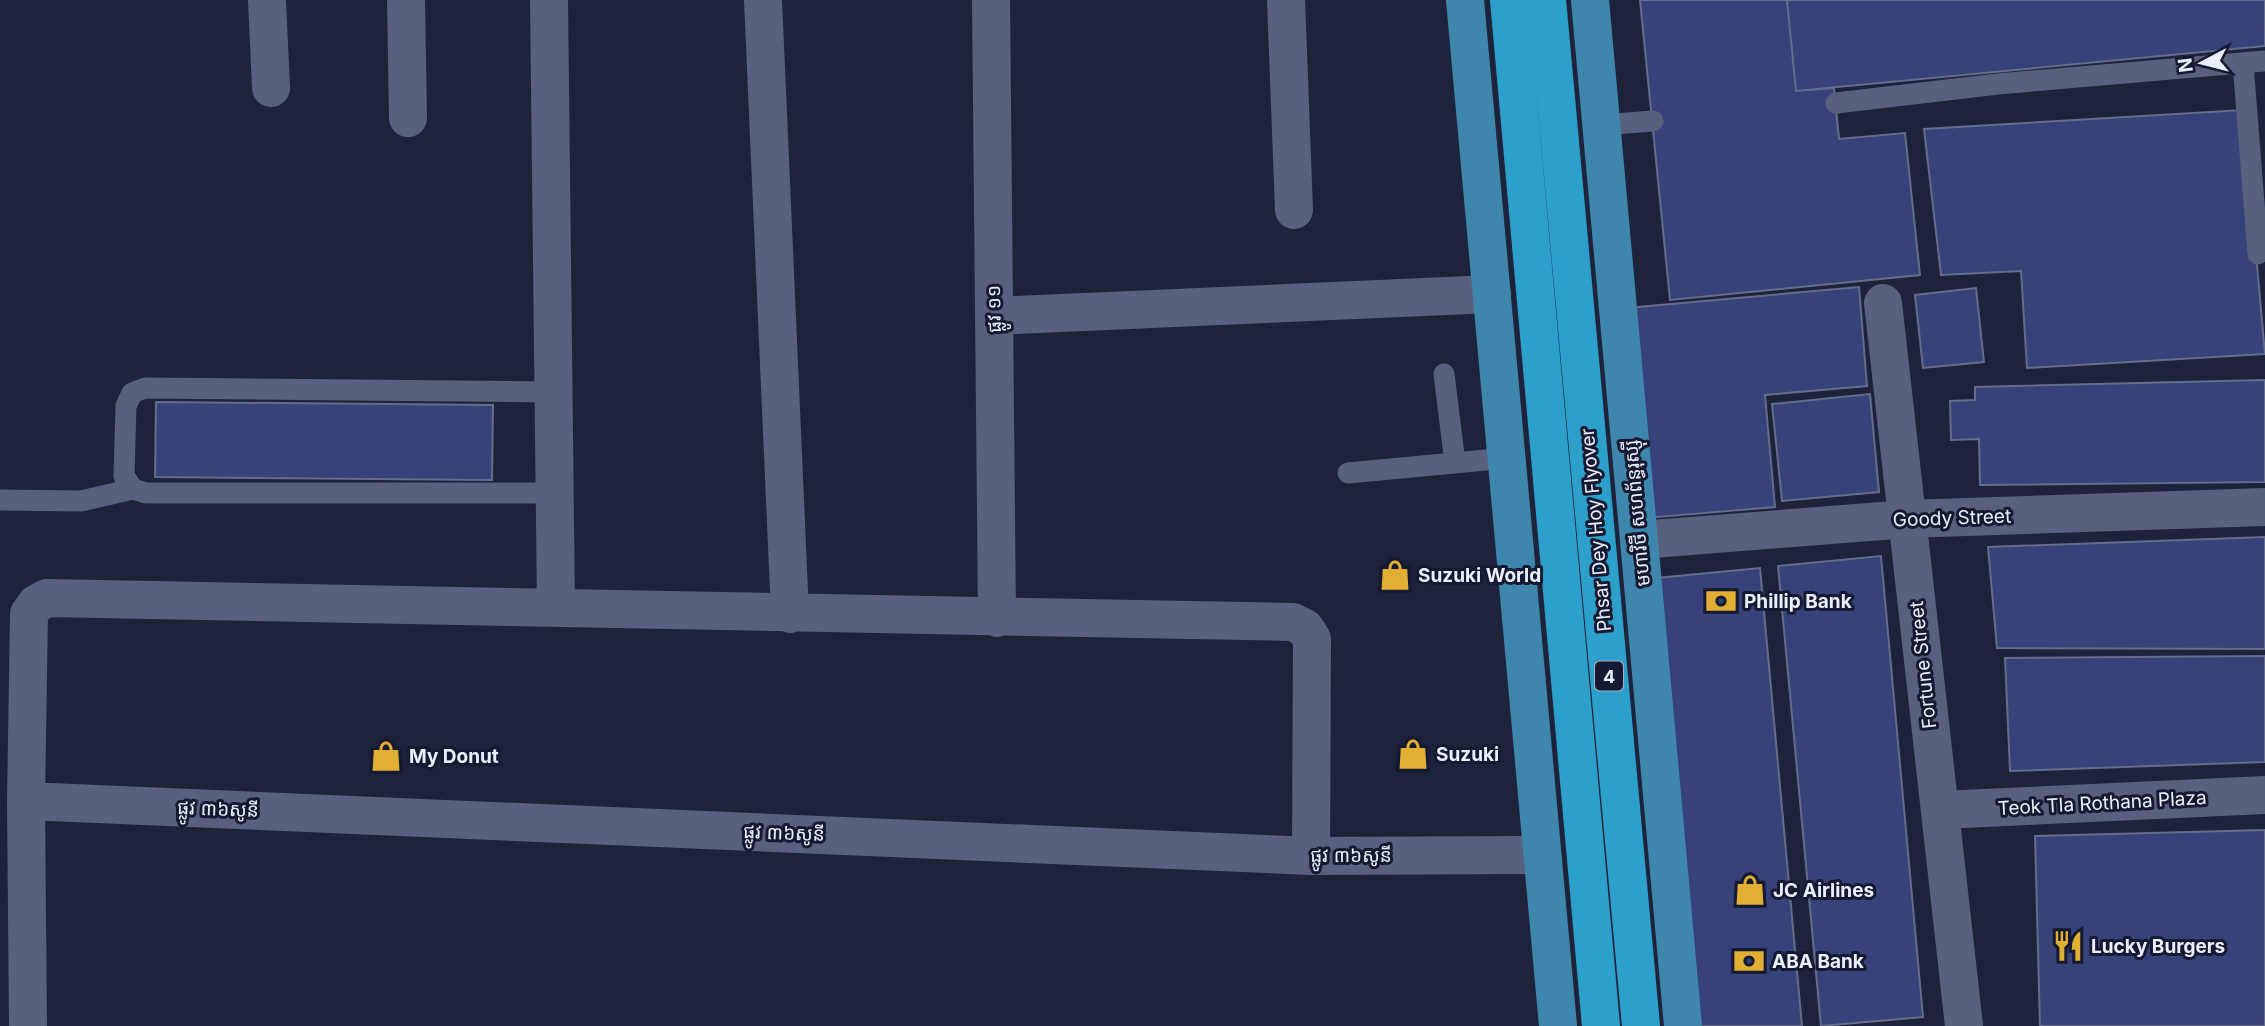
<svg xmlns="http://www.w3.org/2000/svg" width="2265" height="1026" viewBox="0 0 2265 1026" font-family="Inter,'Noto Sans Khmer',sans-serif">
<rect width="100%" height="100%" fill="#1e233c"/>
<path fill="#37417a" stroke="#656d8a" stroke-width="2" d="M1640 0H1787L1796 91 1834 88 1839 139 1905 133 1920 275 1670 300Z
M1787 0H2265V46L1796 91Z
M2243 110 2265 354 2027 368 2021 271 1941 275 1924 129Z
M1859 287 1867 386 1765 395 1775 507 1646 518 1627 308Z
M1976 288 1984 362 1923 368 1915 295Z
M2265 380V482L1980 485 1979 439 1951 440 1950 401 1975 400V387Z
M1870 394 1879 492 1782 501 1772 404Z
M156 402 493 405 492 480 155 477Z
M2265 537V649L1997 648 1988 547Z
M1881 556 1923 1017 1821 1026 1778 566Z
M1760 568 1802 1026H1699L1657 578Z
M2265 656V762L2010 771 2005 658Z
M2265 830V1026H2040L2035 836Z"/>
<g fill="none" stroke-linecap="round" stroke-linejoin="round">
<path stroke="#58607d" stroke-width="21" d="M2243 63 2258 254
M1836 103 1998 84 2265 61
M1601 125 1653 121
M1444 374 1455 463
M1348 473 1507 458
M133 489 124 476 126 406 132 393 145 388 553 392
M0 500 81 501 133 489 146 493H554"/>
<path stroke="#58607d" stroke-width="38" d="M267 0 271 88
M406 0 408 118
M549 0 556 608
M763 0 790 614
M991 0 997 618
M1286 0 1294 210
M1883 303 1964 1026
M994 316 1492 294
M1639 540 1907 519 2265 507
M26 801 1311 856 1542 855
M1940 810 2265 795
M28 1026 26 801 29 614 36 604 47 598 1293 622 1305 628 1312 639 1311 856"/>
<path stroke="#3e86ac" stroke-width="38" d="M1465 0 1558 1026
M1590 0 1683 1026"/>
<path stroke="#2c9fcb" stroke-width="38" d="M1509 0 1601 1026
M1547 0 1641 1026"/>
</g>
<defs>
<symbol id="shop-bare" viewBox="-9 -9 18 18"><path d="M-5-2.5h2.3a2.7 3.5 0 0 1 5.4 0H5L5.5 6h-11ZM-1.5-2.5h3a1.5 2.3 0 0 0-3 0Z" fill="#e1af34" stroke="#151a32" stroke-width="2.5" paint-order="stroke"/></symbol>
<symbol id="bank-bare" viewBox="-9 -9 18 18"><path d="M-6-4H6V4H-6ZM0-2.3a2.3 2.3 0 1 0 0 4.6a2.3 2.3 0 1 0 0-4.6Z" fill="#e1af34" stroke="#151a32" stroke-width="2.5" paint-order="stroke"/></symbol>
<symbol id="restaurant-bare" viewBox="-9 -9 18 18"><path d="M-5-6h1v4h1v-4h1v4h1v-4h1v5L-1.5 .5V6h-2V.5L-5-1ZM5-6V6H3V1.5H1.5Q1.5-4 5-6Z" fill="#e1af34" stroke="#151a32" stroke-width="2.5" paint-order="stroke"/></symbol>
</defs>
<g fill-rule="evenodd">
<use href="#shop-bare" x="1373" y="553" width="44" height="44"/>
<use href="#bank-bare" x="1699" y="579" width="44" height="44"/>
<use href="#shop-bare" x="1391" y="732" width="44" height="44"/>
<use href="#shop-bare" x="364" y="734" width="44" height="44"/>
<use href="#shop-bare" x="1728" y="868" width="44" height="44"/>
<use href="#restaurant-bare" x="2046" y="924" width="44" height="44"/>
<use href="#bank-bare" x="1727" y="939" width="44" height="44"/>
</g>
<g text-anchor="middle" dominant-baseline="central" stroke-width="6" stroke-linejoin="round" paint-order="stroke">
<rect fill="#151a32" stroke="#abafc0" stroke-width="2" x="1595" y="661.5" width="28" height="29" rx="5"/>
<g font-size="18" font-weight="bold" fill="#ebeffd">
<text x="1609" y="676">4</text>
</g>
<g font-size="19" fill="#ebeffd" stroke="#151a32">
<text transform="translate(994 309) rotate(-91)">ផ្លូវ ១១</text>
<text transform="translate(1637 513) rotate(-95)">មហាវិថី សហព័ន្ធរុស្ស៊ី</text>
<text transform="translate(1952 518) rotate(-2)">Goody Street</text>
<text transform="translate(1596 530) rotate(-95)">Phsar Dey Hoy Flyover</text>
<text transform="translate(1923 665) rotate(-96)">Fortune Street</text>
<text transform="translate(2102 803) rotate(-3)">Teok Tla Rothana Plaza</text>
<text transform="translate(218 809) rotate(2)">ផ្លូវ ៣៦សូនី</text>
<text transform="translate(784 833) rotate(2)">ផ្លូវ ៣៦សូនី</text>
<text x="1351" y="855">ផ្លូវ ៣៦សូនី</text>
</g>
<g font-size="19" font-weight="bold" fill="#ebeffd" stroke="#151a32" text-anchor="start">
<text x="1418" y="575">Suzuki World</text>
<text x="1744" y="601">Phillip Bank</text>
<text x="1436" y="754">Suzuki</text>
<text x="409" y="756">My Donut</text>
<text x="1773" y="890">JC Airlines</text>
<text x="2091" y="946">Lucky Burgers</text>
<text x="1772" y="961">ABA Bank</text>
</g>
</g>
<g transform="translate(2202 63) rotate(263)" stroke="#151a32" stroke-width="5" paint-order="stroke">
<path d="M0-5L12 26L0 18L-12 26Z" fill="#ebeffd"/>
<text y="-10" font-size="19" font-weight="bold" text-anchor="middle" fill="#ebeffd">N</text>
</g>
</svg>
